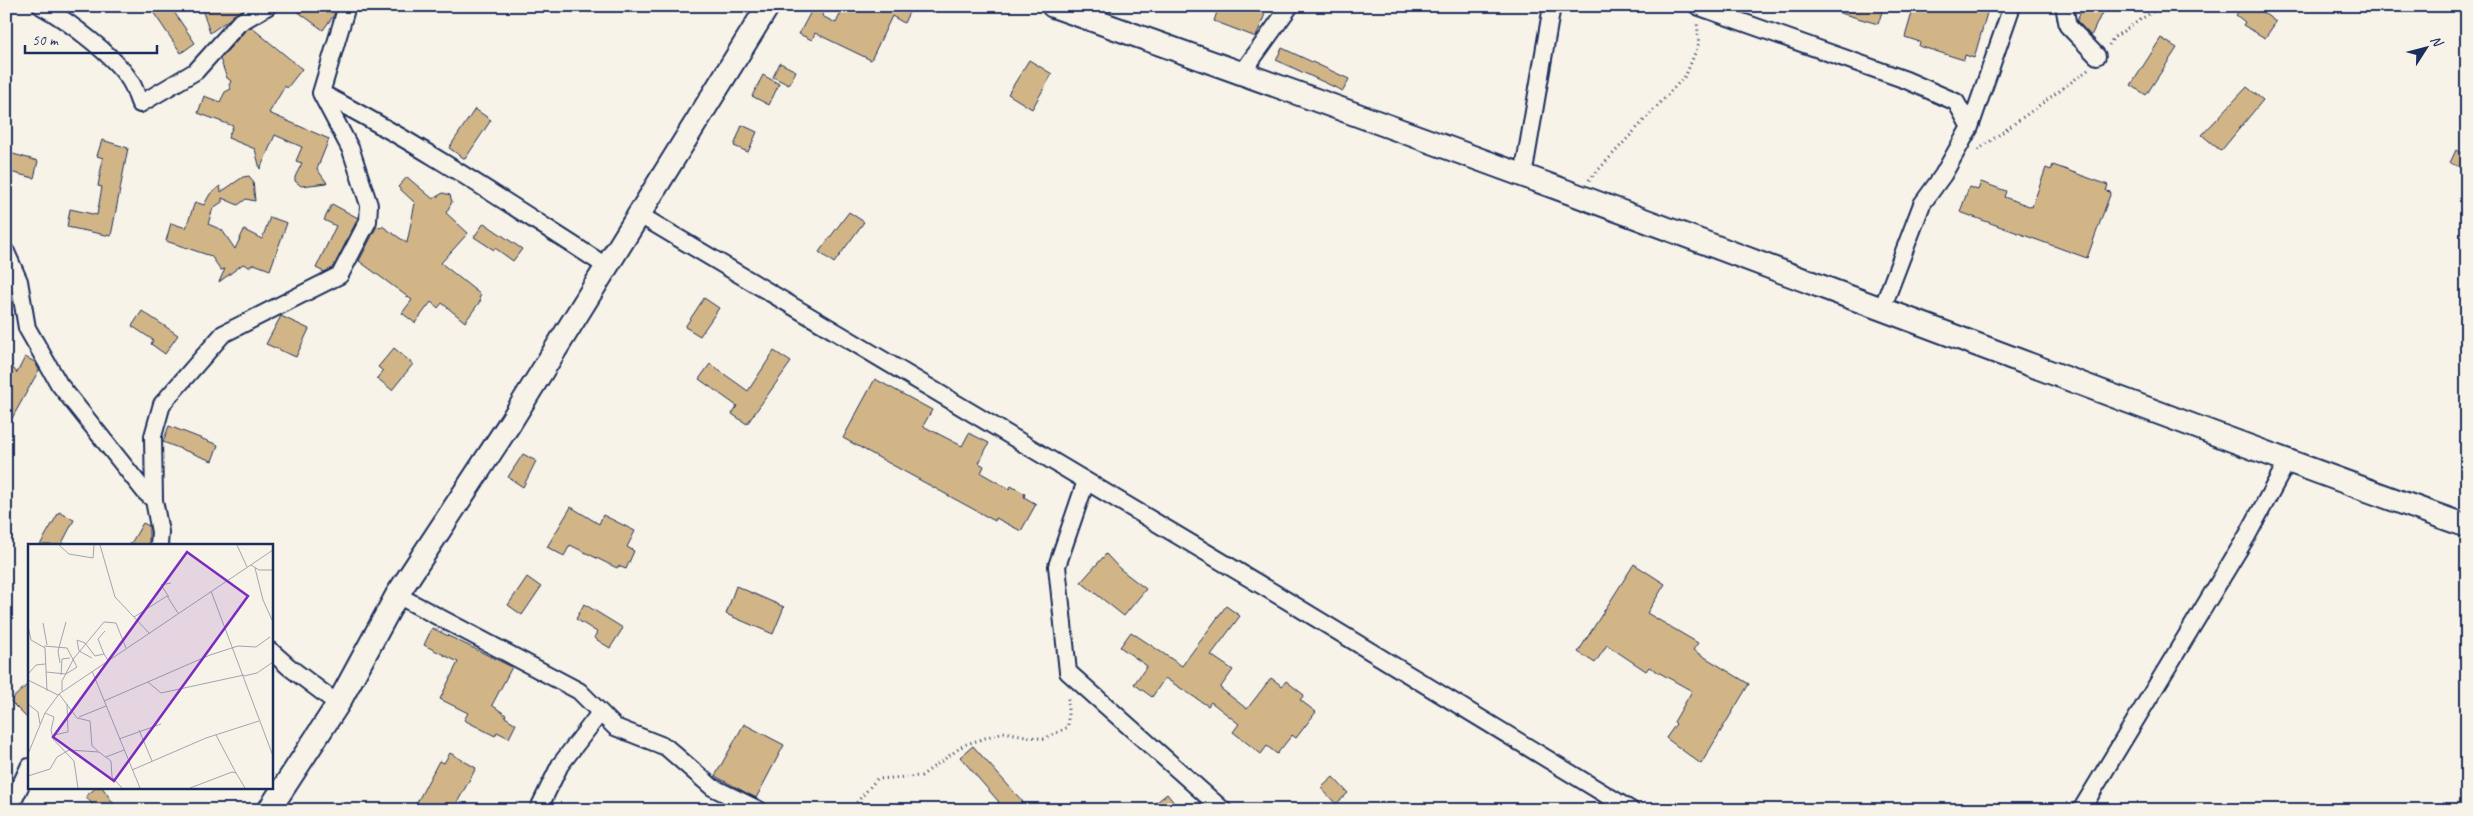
<svg xmlns="http://www.w3.org/2000/svg" width="2473" height="816" viewBox="0 0 2473 816" font-family="Caveat,sans-serif">
<rect width="100%" height="100%" fill="#f7f3e8"/>
<filter id="ink" filterUnits="userSpaceOnUse"><feTurbulence type="fractalNoise" baseFrequency=".02" numOctaves="2"/><feDisplacementMap in="SourceGraphic" scale="10" xChannelSelector="R" yChannelSelector="G"/><feConvolveMatrix kernelMatrix="1 2 1 2 8 2 1 2 1" color-interpolation-filters="sRGB"/></filter>
<g filter="url(#ink)">
<path fill="#d2b587" stroke="#1b2f5e" d="M149 6H170L195 43 181 53Z
M201 6H248L210 33Z
M290 6H336L334 15 323 30Z
M814 6H826L822 16 836 23 844 6H912L904 23 892 16 871 60 815 33 812 40 799 34Z
M1219 6H1245L1265 14 1256 37 1214 21Z
M1830 6H1884L1878 24 1830 10Z
M1914 6H1989L1974 58 1965 55 1964 60 1919 46 1920 42 1905 37Z
M2083 6H2105L2091 36 2077 21Z
M2243 6H2254L2276 22 2265 38 2243 25 2245 22 2236 15Z
M251 27 302 69 287 88 285 86 269 113 329 139 317 169 327 183 301 186 295 181V177L302 163 296 161 302 147 275 135 260 169 255 149 228 138 233 126 198 113 204 96 220 102 225 92 231 89 229 85 231 81 227 78 220 59 245 31Z
M2161 38 2177 48 2146 95 2131 85Z
M1282 48 1349 79 1343 91 1276 60Z
M1029 60 1052 74 1032 109 1008 94Z
M780 63 796 71 789 85 773 77Z
M763 75 779 84 769 105 752 96Z
M2247 87 2263 100 2221 151 2202 135Z
M475 109 491 120 465 159 449 148Z
M742 125 757 132 748 152 734 146Z
M102 140 128 148 111 236 67 227 70 209 97 215 102 187 98 186 103 158 97 156Z
M2456 150 2467 155V170L2450 163Z
M6 152 38 161 34 178 6 171Z
M2053 165 2108 185 2106 191 2111 192 2087 258 1960 212 1969 187 1978 190 1981 182 2006 191 2004 197 2032 207 2046 168 2051 170Z
M249 176 253 181 255 201 246 199 238 205 222 198V202L213 208 208 224 222 230 235 249 244 230 262 239 270 217 287 223 270 270 254 264 249 267 243 264 219 282 225 269 221 270 211 256 166 241 171 223 186 228 195 202 204 205 210 194 220 186 221 192 243 177Z
M407 177 433 199 443 193 450 195 452 202 446 213 468 233 441 263 481 295 479 298 481 300 465 322 442 303 438 308 431 302 415 323 402 313 412 300 359 261 377 226 381 228 382 226 407 243 415 203 398 187Z
M332 204 358 218 333 268 324 272 316 268 336 226 324 220Z
M849 212 864 222 834 263 819 252Z
M484 223 522 249 513 261 495 248 494 250 474 237Z
M704 298 719 308 700 336 685 327Z
M142 311 178 335 165 354 151 344 153 340 132 326Z
M281 316 309 329 296 357 266 344Z
M394 348 413 364 392 390 377 378 383 371 378 367Z
M774 351 791 362 747 424 732 414 737 406 699 379 710 364 748 391Z
M25 357 35 362 39 370 6 429V359L17 373Z
M875 379 932 410 923 426 962 446 969 433 989 443 979 463 984 466 981 473 1009 489 1011 486 1025 494 1024 497 1036 504 1021 531 996 518 995 521 843 438Z
M169 426 218 445 212 461 163 442Z
M523 454 536 461 523 487 508 477Z
M571 507 599 524 603 515 635 531 627 547 634 551 626 569 618 566 617 568 570 545 564 556 547 547Z
M59 512 74 520 61 545H40Z
M143 523 149 526V545H130Z
M1106 554 1120 569 1146 589 1124 616 1081 582Z
M1634 564 1665 584 1647 613 1698 643 1693 650 1749 684 1701 764 1666 738 1676 724 1674 722 1692 691 1649 667 1646 671 1607 645 1595 663 1578 652Z
M527 577 541 587 522 615 508 605Z
M736 586 784 607 773 634 726 614Z
M584 604 623 628 610 648 594 638 597 632 576 619Z
M1226 606 1240 616 1211 655 1233 670 1220 688 1247 709 1271 678 1282 686 1286 681 1304 695 1300 700 1316 712 1296 738 1292 735 1277 754 1267 746 1261 754 1233 732 1239 724 1211 702 1208 706 1165 678 1152 697 1134 684 1147 666 1120 647 1131 632 1182 666Z
M432 628 512 667 492 705 506 715 505 717 516 724 509 738 497 732 495 736 464 720 468 713 440 699 458 662 424 645Z
M29 683V720L10 701Z
M744 724 784 745 756 798 715 776Z
M973 746 1023 802 1014 810H990L999 802 960 757Z
M450 753 476 768 453 810H413L439 761 444 763Z
M1333 777 1348 793 1336 804 1321 788Z
M97 787H102L118 810H96L86 796Z
M1167 794 1180 810H1147Z"/>
<g fill="none" stroke-linecap="round" stroke-linejoin="round">
<defs>
<path id="minor" d="M41 6C67 20 120 59 133 86 136 92 137 98 140 104L196 71 239 23 268 6
M1697 6 1906 80 1956 102 1970 127 1943 175 1922 204 1882 309
M2064 6 2068 26 2097 56
M1242 73 1290 6
M321 93C420 144 512 206 606 266
M1970 127 2012 6
M1523 176 1552 6
M638 214 1286 600 1631 810
M6 252 19 281 27 328 59 384 145 492 154 500 160 532 159 545
M1086 481 1057 566 1068 672 1223 810
M154 500 153 436 162 404 223 334 340 275 368 221 369 205 351 150 321 93 347 6
M397 595 579 691 615 727 666 747 712 787 759 810
M271 651 289 667 338 704
M9 810 29 767
M538 810 560 765 600 713
M2081 810 2247 536 2287 462"/>
<path id="secondary" d="M1053 6C1313 98 1571 192 1828 289 2041 368 2253 450 2467 526
M269 810 338 704 397 595 510 423 768 6"/>
</defs>
<use href="#minor" stroke="#1b2f5e" stroke-width="20"/>
<use href="#secondary" stroke="#1b2f5e" stroke-width="26"/>
<path stroke="#1b2f5e" stroke-width="3" stroke-dasharray="1 4" stroke-linecap="butt" d="M2109 45 2113 38 2158 8 2186 6
M1978 150 2088 70
M1589 180 1686 75 1699 43 1697 22
M850 810 877 779 921 776 964 745 1003 732 1044 739 1068 727V695"/>
<use href="#minor" stroke="#f7f3e8" stroke-width="16"/>
<use href="#secondary" stroke="#f7f3e8" stroke-width="22"/>
</g>
</g>
<g transform="translate(28 544)">
<rect width="245" height="245" fill="#f7f3e8"/>
<path fill="none" stroke="#9fa5b1" stroke-width="1" d="M31 1 41 10 65 14 66 1M72 1 87 53 121 89M209 1 219 23M223 21 231 26H245M227 24 235 56 245 78M183 47 245 212M141 53 133 41 143 39M106 73 139 52 150 69M15 79 19 101M0 82 3 96 17 104 19 147M16 102 39 104 49 123 38 130 18 128M76 110 70 95 77 87M64 114 51 107 49 96 57 99 67 112 76 110 80 116M32 119 30 107 38 78M64 127 112 244M0 130 8 121 17 120M33 131 34 115 42 114M216 132 229 129 245 118M0 136 30 151M120 138 133 149 216 131M34 147V137L46 114 76 78 88 79 98 104M31 150 49 174 62 177 64 202 70 207M76 157 182 111 210 102 228 103 242 93M0 160 10 168 12 180M17 169 26 173 23 186 25 195 46 217 50 244M51 173 78 162M111 186 124 217M26 191 40 188 39 160M188 191 208 229M91 195 133 180M0 210 17 169 31 150 245 6M78 213 96 206M104 226 178 194 231 177M0 232 22 225 29 213 41 206 71 208 83 217 84 233 94 244M162 244 204 228 208 229 217 244"/>
<path fill="#7b2cbf" fill-opacity="0.15" stroke="#7b2cbf" stroke-width="2.5" d="M159 8 220 52 86 237 25 193Z"/>
<rect width="245" height="245" fill="none" stroke="#1b2f5e" stroke-width="2.5"/>
</g>
<rect width="2473" height="816" fill="none" stroke="#f7f3e8" stroke-width="25"/>
<rect x="12" y="12" width="2448" height="791" fill="none" stroke="#1b2f5e" stroke-width="2" filter="url(#ink)"/>
<g transform="translate(2426 48) rotate(54)" stroke="#f7f3e8" stroke-width="4" paint-order="stroke">
<path d="M0-4L9 19L0 12L-9 19Z" fill="#1b2f5e"/>
<text y="-8" font-size="14" font-weight="bold" text-anchor="middle" fill="#1b2f5e">N</text>
</g>
<path d="M25 45v8h132v-8" fill="none" stroke="#1b2f5e" stroke-width="2.5"/>
<text x="32" y="45" font-size="15" fill="#1b2f5e" stroke="#f7f3e8" stroke-width="4" paint-order="stroke">50 m</text>
</svg>
